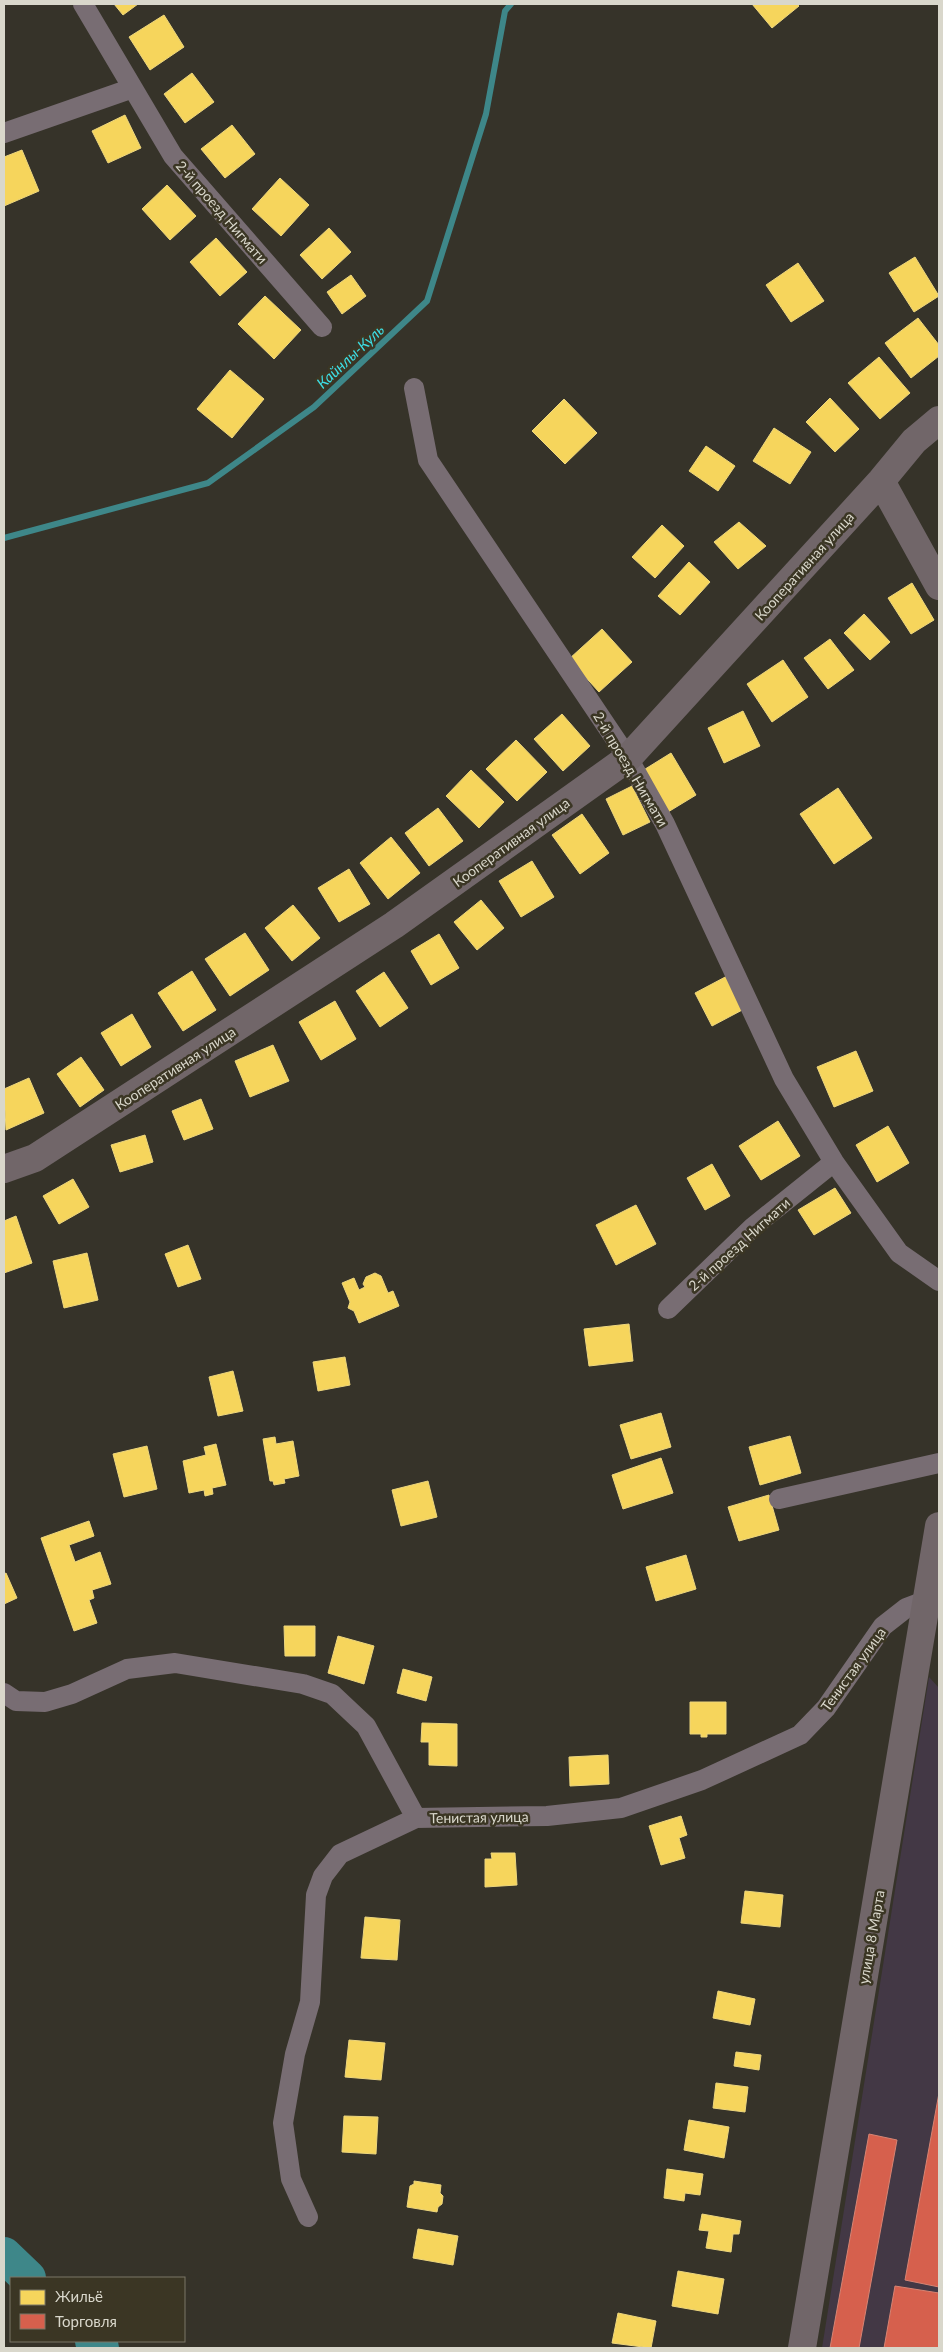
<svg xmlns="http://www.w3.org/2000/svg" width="943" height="2352" viewBox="0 0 943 2352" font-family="Lato,sans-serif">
<rect width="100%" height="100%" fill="#363329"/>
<path fill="#433845" d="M929 1677 939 1688V2348H822Z"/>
<path fill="#f6d55c" stroke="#edd67d" d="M114 4H138L123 15Z
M752 4H797L799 6 772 28Z
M164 15 184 47 150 70 129 37Z
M192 73 214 102 185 123 164 94Z
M125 115 141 148 108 163 92 131Z
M232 125 255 154 225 178 201 149Z
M22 150 39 191 4 206V157Z
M280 178 309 205 281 236 252 209Z
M167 185 196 216 170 240 142 209Z
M329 228 351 252 322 279 300 255Z
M216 238 247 272 220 296 190 262Z
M915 257 939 296 914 312 889 273Z
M798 263 824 301 791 322 766 285Z
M351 275 366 296 342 314 327 292Z
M265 296 301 330 274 359 238 324Z
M918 318 939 345V356L911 378 885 343Z
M879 357 910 393 880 419 848 383Z
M230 370 264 399 232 438 197 409Z
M830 398 859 429 835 452 806 422Z
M564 399 597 433 565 464 532 431Z
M774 428 811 452 790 484 753 461Z
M706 446 735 466 718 491 689 471Z
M739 522 766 546 738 569 714 542Z
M662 525 684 546 655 578 632 557Z
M689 562 710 582 680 615 658 596Z
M912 583 934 620 911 634 888 598Z
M864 614 890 642 870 660 844 633Z
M602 629 632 662 599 692 569 659Z
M830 639 854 670 828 689 804 658Z
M783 660 808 697 772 722 747 684Z
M743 711 760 746 724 763 708 728Z
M562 714 590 746 563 771 534 739Z
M516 740 547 772 517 801 486 769Z
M671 753 696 795 668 812 642 771Z
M471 770 504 802 479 828 446 796Z
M632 786 650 822 623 835 606 799Z
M838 788 872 838 834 864 800 814Z
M438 808 463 841 429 866 405 833Z
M582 814 609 853 580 874 552 835Z
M391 837 420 873 388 899 360 863Z
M532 861 554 897 521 917 499 881Z
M349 869 370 904 339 922 318 888Z
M481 900 504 928 477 950 454 922Z
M293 905 320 938 292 961 265 928Z
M245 933 269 970 230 996 205 959Z
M439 934 459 968 431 985 411 951Z
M192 971 216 1010 183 1031 158 993Z
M384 972 408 1008 380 1027 356 991Z
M729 975 746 1008 712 1026 695 993Z
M335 1001 356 1039 321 1060 299 1022Z
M132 1014 151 1047 121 1066 101 1033Z
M273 1045 289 1081 250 1097 235 1061Z
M856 1051 873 1091 834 1107 817 1067Z
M81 1057 104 1090 80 1107 57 1074Z
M29 1078 44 1113 6 1130 4 1089Z
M201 1099 213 1129 184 1140 172 1111Z
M778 1121 800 1156 761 1180 739 1146Z
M888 1126 909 1163 877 1182 856 1145Z
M145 1135 153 1162 120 1172 111 1145Z
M712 1164 730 1196 705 1210 687 1178Z
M73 1179 89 1207 59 1224 43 1196Z
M835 1188 851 1213 814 1235 798 1210Z
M636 1205 656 1244 616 1265 596 1225Z
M16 1216 32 1263 4 1273V1221Z
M188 1245 201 1279 178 1287 165 1254Z
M87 1253 98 1300 64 1308 53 1261Z
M375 1273 381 1276 388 1293 393 1291 399 1306 359 1323 354 1311 348 1308 350 1302 342 1283 354 1278 359 1290 365 1287 363 1284 366 1277Z
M629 1324 633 1361 589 1366 584 1329Z
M345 1357 350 1385 318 1391 313 1362Z
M233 1371 243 1411 218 1416 209 1377Z
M661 1413 671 1447 631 1459 620 1425Z
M790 1436 801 1473 760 1485 749 1447Z
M275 1437 276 1444 293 1441 299 1476 284 1479 285 1483 274 1485 273 1481H270L263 1439Z
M216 1444 226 1485 212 1488 213 1494 205 1496 204 1490 189 1493 183 1461 206 1455 204 1447Z
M147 1446 157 1489 124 1497 113 1454Z
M661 1458 673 1493 623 1509 612 1475Z
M428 1481 437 1517 401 1526 392 1490Z
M769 1495 779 1530 739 1541 728 1507Z
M89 1521 94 1536 69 1545 75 1562 100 1552 111 1584 92 1590 94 1598 89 1600 97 1623 74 1631 41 1538Z
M686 1555 696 1589 656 1601 646 1567Z
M6 1573 17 1598 4 1604V1574Z
M284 1626H315V1656H285Z
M338 1636 374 1646 364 1684 328 1673Z
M403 1669 432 1677 426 1701 397 1693Z
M690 1702H726V1734H707V1737H701V1734H690Z
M422 1723 457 1724V1766L429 1765V1742H421Z
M608 1755 609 1784 570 1786 569 1757Z
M681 1816 687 1835 679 1838 685 1858 661 1865 649 1826Z
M491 1853H515L517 1885 485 1887V1859H492Z
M745 1891 783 1895 780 1927 741 1923Z
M365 1917 400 1920 397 1960 361 1958Z
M718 1991 755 1999 750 2025 713 2018Z
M349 2040 385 2043 381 2080 345 2077Z
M736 2052 761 2055 759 2070 734 2066Z
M716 2083 748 2087 745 2112 713 2108Z
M344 2116 378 2117 376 2154 342 2152Z
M689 2120 729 2127 724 2158 684 2150Z
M667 2169 703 2174 700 2195 685 2193 684 2201 664 2198Z
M414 2181 441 2185 440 2193 443 2196 442 2204 438 2207 437 2212 407 2207 410 2186 414 2184Z
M702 2214 741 2221 739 2234H733L731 2252 706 2248 709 2231 699 2230Z
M418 2229 458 2236 453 2265 413 2258Z
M678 2271 724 2279 718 2314 672 2306Z
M618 2313 656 2321 651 2348 612 2343Z"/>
<path fill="#d6604d" stroke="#d78473" d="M939 2093V2287L905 2280Z
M869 2134 897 2140 859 2348H830Z
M895 2286 939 2293V2348H884Z"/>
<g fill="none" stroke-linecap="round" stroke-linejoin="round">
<path stroke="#3e8789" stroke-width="6" d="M4 538 208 483 314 407 427 301 486 114 505 11 511 4"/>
<path stroke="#3e8789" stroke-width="36" d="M4 2255 28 2278
M93 2341 101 2348"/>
<path stroke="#786d73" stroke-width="20" d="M83 4 173 156 322 327
M4 133 133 88
M414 388 428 460 628 758 665 824 784 1079 834 1162 899 1253 939 1281
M668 1309 753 1227 834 1162
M779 1499 939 1463
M4 1693 16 1701 45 1702 72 1694 127 1669 175 1663 303 1684 332 1694 366 1726 416 1818
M308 2217 291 2179 283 2123 295 2054 310 2002 316 1895 323 1876 340 1854 416 1818 547 1816 621 1808 702 1780 800 1735 826 1708 883 1626 906 1608 927 1600"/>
<path stroke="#716669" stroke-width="28" d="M881 481 939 586
M4 1169 35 1158 394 925 628 758 881 481 914 441 939 420
M802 2348 939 1526"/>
</g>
<g text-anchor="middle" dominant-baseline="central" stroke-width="5" stroke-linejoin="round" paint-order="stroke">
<g font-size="14" fill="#d9d7cb" stroke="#3b3624">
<text transform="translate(222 212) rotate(49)">2-й проезд Нигмати</text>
<text transform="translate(804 566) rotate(-48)">Кооперативная улица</text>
<text transform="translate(631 769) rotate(59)">2-й проезд Нигмати</text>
<text transform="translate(511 842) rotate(-36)">Кооперативная улица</text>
<text transform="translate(175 1068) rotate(-33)">Кооперативная улица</text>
<text transform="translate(739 1244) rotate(-42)">2-й проезд Нигмати</text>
<text transform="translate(853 1669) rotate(-54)">Тенистая улица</text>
<text transform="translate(479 1817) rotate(-1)">Тенистая улица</text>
<text transform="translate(871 1937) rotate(-80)">улица 8 Марта</text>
</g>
<g font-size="15" font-style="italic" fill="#3ddde4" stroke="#3b3624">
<text transform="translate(350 356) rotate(-43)">Кайнлы-Куль</text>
</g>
</g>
<rect width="943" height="2352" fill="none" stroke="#d9d7cb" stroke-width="10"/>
<rect x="10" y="2277" width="175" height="65" fill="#3b3624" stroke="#7a7667"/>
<rect x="20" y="2290" width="25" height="15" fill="#f6d55c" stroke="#7a7667"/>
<text x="55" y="2302" font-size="15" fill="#d9d7cb">Жильё</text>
<rect x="20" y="2314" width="25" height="15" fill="#d6604d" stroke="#7a7667"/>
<text x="55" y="2327" font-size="15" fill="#d9d7cb">Торговля</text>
</svg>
